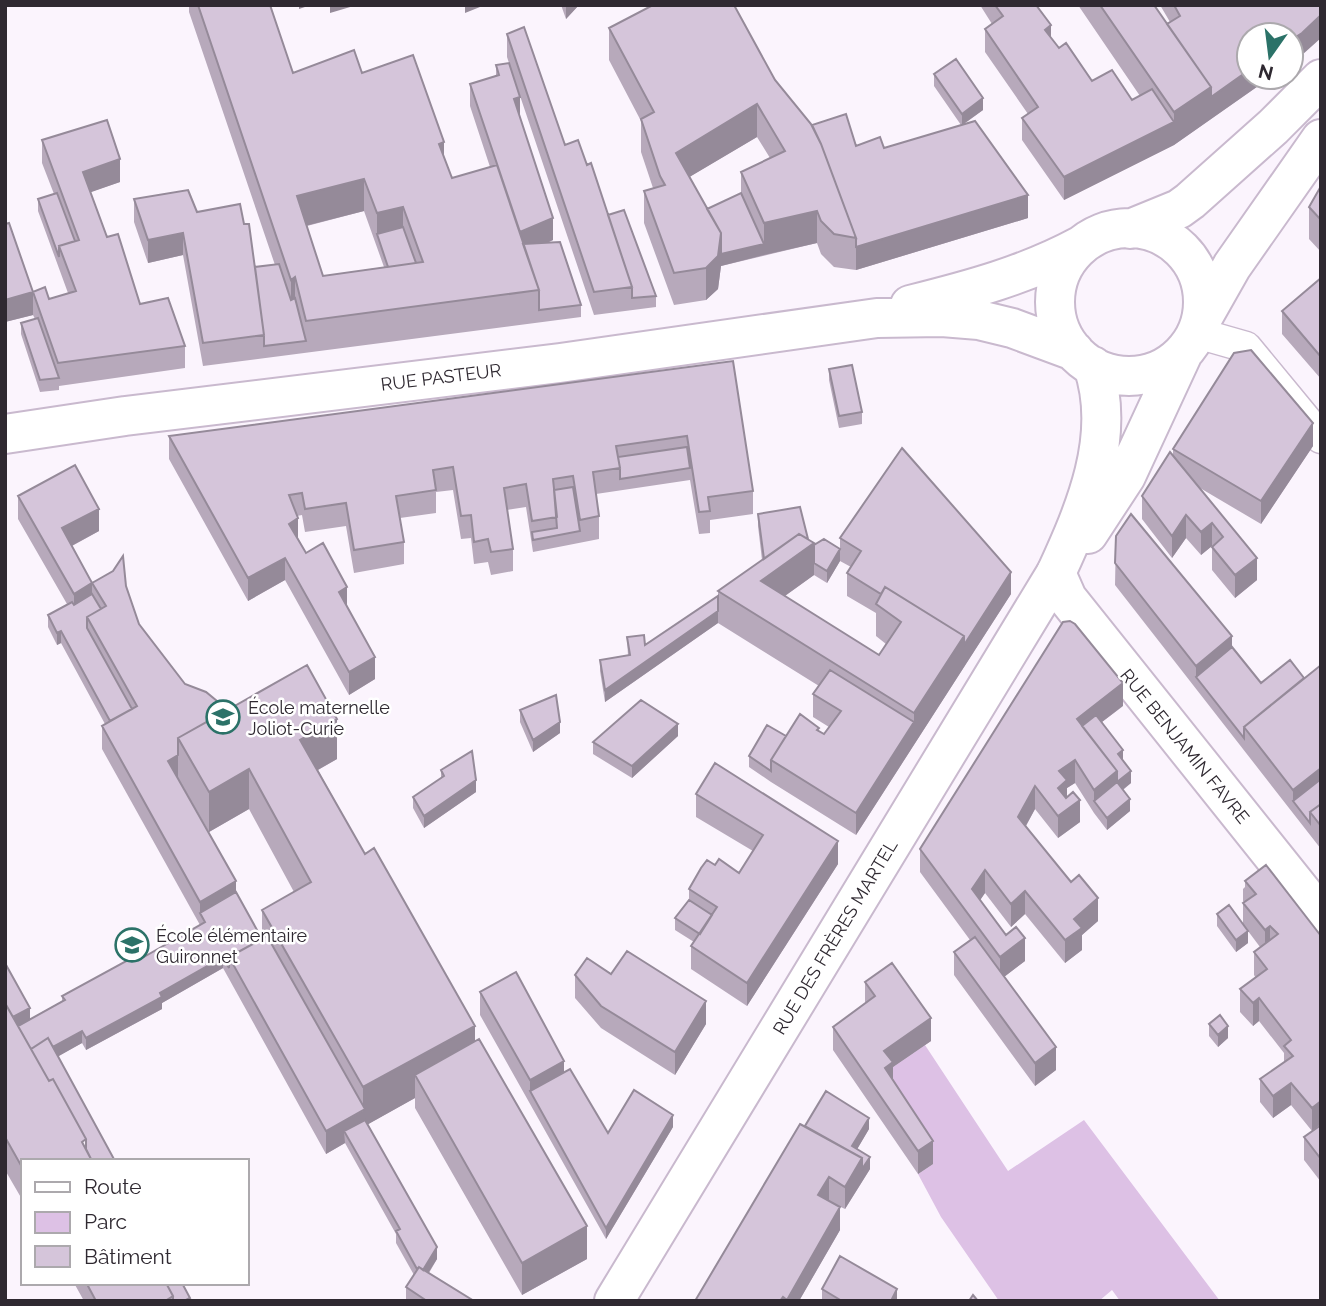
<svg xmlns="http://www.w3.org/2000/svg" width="1326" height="1306" viewBox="0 0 1326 1306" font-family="Raleway,sans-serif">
<rect width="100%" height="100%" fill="#fbf4fd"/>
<path fill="#ddc1e5" d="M925 1045 1008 1171 1084 1120 1220 1301H1120L1112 1290 1099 1301H999L941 1217 918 1174 933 1164 884 1073Z"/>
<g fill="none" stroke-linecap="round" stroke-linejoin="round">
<defs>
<path id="service" d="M1197 333 1246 347 1321 438"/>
<path id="minor" d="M1056 573 1067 598 1321 916"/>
<path id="tertiary" d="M1055 302a74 74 0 1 1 148 0a74 74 0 1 1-148 0Z
M1130 229 1179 209 1190 201 1273 127 1321 79
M910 305C970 290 1026 275 1080 246
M1202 319 1232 266 1321 139
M5 434 125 416 560 363 877 318 942 317 979 320 1012 328 1074 351
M1088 534 1126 476 1183 353
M614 1301 1056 573C1085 510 1117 436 1093 366"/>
</defs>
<use href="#service" stroke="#c9b9ce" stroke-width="33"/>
<use href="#minor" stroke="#c9b9ce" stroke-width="42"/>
<use href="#tertiary" stroke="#c9b9ce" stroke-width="42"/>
<use href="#service" stroke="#fff" stroke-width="30"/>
<use href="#minor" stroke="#fff" stroke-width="38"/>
<use href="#tertiary" stroke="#fff" stroke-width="38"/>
</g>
<path fill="#b7a9bb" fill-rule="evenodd" d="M189 5H270L293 73H362L444 157 452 178 490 167 470 106V84L496 76V65L509 63 507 57V34L565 145 587 165 608 215 656 296V307L594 315 516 84 520 118 553 240 549 242 581 305V317L203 366 183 255 148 263 134 222V199L197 212 244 224 255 267 275 265 189 12ZM364 211 384 267 323 276 307 226Z
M561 5H579L566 19Z
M980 5H1036L1051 38 1059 48 1092 81 1132 100 1140 96 1078 5H1154L1167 24 1170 22 1160 5H1321L1302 55 1249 77H1271L1174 145 1064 200 1022 140V118L1028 114 985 52V29L992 24Z
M609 28 775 80 812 125 856 146 884 148 961 125 934 86V74L983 110 964 124 1028 218 856 270 834 267 821 254 817 243 721 266 718 289 706 300 674 305 644 223V191L653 188 641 152V121L609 60ZM757 137 770 158 741 172V193L707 209 689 177Z
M42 140 120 182 90 192 107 237 140 304 185 346V368L59 386V390L40 392 21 334V323L35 319 33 315 5 322V224L33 292 49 299 68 293 38 211V199L54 194 42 163Z
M1321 186V252L1309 239V207Z
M1321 278V379L1282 334V311Z
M733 361 753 491V514L710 520V533L699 534 690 480 596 494 599 516V539L533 552 526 507 507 510 513 549V571L491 575 488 562 474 564 471 538 461 539 453 490 436 492V513L400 518 404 542V564L354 573 346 526 305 532 302 515 297 516 298 538 306 553 347 606 375 679 349 695 285 580 248 601 169 459V436Z
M829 369 862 412V424L839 428 829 380Z
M1313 446 1261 524 1200 488 1257 580 1235 598 1212 570V546L1201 555 1186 538 1172 558 1142 519V496L1173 454V449Z
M18 496 99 531 72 546 92 583 126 586 139 624 185 684 228 709 337 759 318 770 365 854 475 1042 587 1259 522 1295 415 1108V1098L368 1124 437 1259 429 1273 474 1301H406V1287L414 1275 396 1243V1234L345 1143 326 1154 223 968 162 1003V1009L86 1050 82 1043 58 1056 23 1161V1201L5 1170V963L30 1019 62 1001V996L142 958 200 925 102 749V726L105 724 61 643 57 645 48 627V615L67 604 18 519ZM178 778 209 832 249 809 294 892 262 910V939L236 892Z
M758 514 808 539 814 545 840 549V538L1011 594 856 835 771 782 749 767V756L786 736 819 731 824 734 829 727 813 717V694L819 686 718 623 605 702 600 671V660L628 656 627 637 645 645 718 596V591L762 560 758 526ZM840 561 851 567 847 573V596L876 613V636L886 644 879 655 785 596 814 575 827 583Z
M1116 536 1232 647 1261 683 1304 678 1321 665V849L1115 585Z
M1123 706 1102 722 1123 760 1131 783 1123 790 1130 811 1107 830 1094 813 1075 783 1067 788V797L1080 822 1058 838 1035 809 1026 826 1098 921 1082 935V950L1065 963 1025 914 1011 927 985 893 980 900 1025 961 1004 977 1056 1070 1035 1086 954 975V952L970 940 920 872V849Z
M520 710 560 733 533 752 520 722Z
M678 736 632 778 593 754V742Z
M441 770 476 792 424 828 413 808V797L441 778Z
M696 794 838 864 747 1006 691 969V946L694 942 675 930V918L689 900V889L715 865 739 873 753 851 696 817Z
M1245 881 1321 936 1312 1131 1291 1105 1273 1118 1260 1102V1079L1284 1063V1053L1259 1021 1253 1026 1240 1012V989L1256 978 1254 975V952L1260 947 1248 931V943L1236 952 1217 926V914L1243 924V903L1244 902 1243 901V889L1245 887Z
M611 974 706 1024 675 1075 601 1028 575 998V975Z
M865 982 931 1041 893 1067V1079L933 1164 918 1174 833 1050V1027L865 1004Z
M480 992 564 1072 608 1133 673 1127 606 1239 480 1015Z
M1209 1024 1228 1038 1218 1047 1209 1036Z
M1321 1125V1182L1304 1160V1137Z
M805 1126 869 1129 857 1149 870 1169 845 1209 828 1201 840 1230 799 1301H695Z
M74 1283H182L190 1301H84Z
M822 1289 897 1301H822Z"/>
<path fill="#958a99" d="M299 5H311L299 9Z
M330 5H357L330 13Z
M465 5H485L465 13Z
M566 5H579L566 19Z
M1321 15V38L1302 55 1291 63V40Z
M1051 25V48L1045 30Z
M1249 70V77H1271L1174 145V112L1211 87Z
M520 97V120L514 99Z
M983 98V110L962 125V114Z
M757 104V137L676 185V153Z
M1174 122V145L1064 200V177Z
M444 142V175L439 144Z
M120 159V182L83 195V172Z
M364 179V211L297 228V196Z
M1028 195V218L856 270V247Z
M403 207V239L377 234V213Z
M817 211V243L764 255V223Z
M553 218V240L520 255 519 233Z
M183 233V255L148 263V240Z
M721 233V266L718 289 706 300V268Z
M764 244V255L721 266V254Z
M295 277V310L291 312V280Z
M33 292V315L5 322V300Z
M1313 423V446L1261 524V501Z
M99 509V531L62 551V528Z
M1186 515V538L1172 558V536Z
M298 518V541L289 524Z
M1212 523V546L1201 555V532Z
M814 543V575L761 613V581Z
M840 549V561L827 583V571Z
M285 558V580L248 601V578Z
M1257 558V580L1235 598V575Z
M1011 572V594L856 835V813L914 722V713L964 636Z
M92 583V605L74 616V594Z
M347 587V610L339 592Z
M718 611V623L605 702V690Z
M61 631V643L57 645V633Z
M1232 636V659L1196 677V689V666Z
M375 657V679L349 695V672Z
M1123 683V706L1082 737 1077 719Z
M337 719V759L300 780V740Z
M560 722V733L533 752V740Z
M678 724V736L632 778V766Z
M1123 750V762L1118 754Z
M178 755V778L168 784V761Z
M1075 760V783L1067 788V803L1058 811 1059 771Z
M1321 768V791L1293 801V790Z
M249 769V809L209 832V792Z
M1117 771H1131V783L1099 808 1094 801V813V790Z
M476 780V792L424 828V816Z
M1035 786V809L1018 840V817Z
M1130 799V811L1107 830V818Z
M1080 800V822L1058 838V816Z
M838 841V864L747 1006V983Z
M985 870V893L972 912V889Z
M236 881V904L200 913V902Z
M1025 891V914L1011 927V904Z
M1098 898V921L1082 935V950L1065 963V940L1074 919Z
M1270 926V949L1265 953V930Z
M1248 931V943L1236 952V940Z
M1025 938V961L1000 980V957Z
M223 957V968L162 1003V1009L86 1050V1038L160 993Z
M1259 998V1021L1253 1026V1003Z
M706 1001V1024L675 1075V1052Z
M30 1008V1031L14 1040 9 1020Z
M931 1018V1041L893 1067V1085L885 1090 884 1051Z
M475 1026V1066L415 1075V1098L365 1126 344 1131 345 1143 326 1154V1131L363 1111V1087Z
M1228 1026V1038L1218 1047V1035Z
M82 1031V1043L36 1069 31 1060Z
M1056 1047V1070L1035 1086V1063Z
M564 1061V1084L530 1091V1080Z
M1291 1083V1105L1273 1118V1096Z
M1321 1101V1124L1312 1131V1108Z
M673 1115V1127L606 1239V1228Z
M869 1118V1129L852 1158V1146Z
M933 1141V1164L918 1174V1151Z
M870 1157V1169L845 1209V1187L862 1158Z
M829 1177V1200L818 1218V1195Z
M840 1207V1230L799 1301H787Z
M587 1226V1259L522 1295V1263Z
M437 1247V1259L420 1286V1275Z
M897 1289V1301H891Z"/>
<path fill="#d5c5da" stroke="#958a99" stroke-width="2" fill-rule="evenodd" d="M198 5H270L293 73 354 50 362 73 413 55 444 142 439 144 452 178 497 165 539 290 306 321 295 277 291 280ZM364 179 377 213 403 207 423 262 323 276 297 196Z
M653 5H734L775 80 811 124 821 144 856 238 834 234 821 221 817 211 764 223 741 172 785 151 757 104 676 153 721 233 718 256 706 268 674 273 644 191 665 185 660 176 641 119 654 112 609 28Z
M995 5H1036L1051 25 1045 30 1059 48 1066 43 1092 81 1112 70 1132 100 1152 89 1174 122 1064 177 1022 118 1038 107 985 29 1003 16Z
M1100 5H1154L1211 87 1174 112Z
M1174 5H1321V15L1302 33 1291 40V35H1249V70L1211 97V87L1167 24 1180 16Z
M524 27 565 145 578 140 587 165 591 163 632 287 594 292 507 34Z
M956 59 983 98 962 114 934 74Z
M509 63 520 97 514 99 553 218 520 232 470 84 499 75 496 65Z
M846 114 856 146 880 137 884 148 975 121 1028 195 856 247V238L821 144 812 125Z
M107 120 120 159 83 172 107 237 118 234 140 304 168 298 185 346 58 363 33 292 5 300V224L9 223 33 292 45 287 49 299 76 291 59 246 79 240 42 140Z
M1321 186V220L1309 207Z
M188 190 197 212 240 204 244 224H249L264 335 203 343 183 233 148 240 134 199Z
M57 193 75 241 59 246V257L38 199Z
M741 193 764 244 721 254V233L707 209Z
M624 210 656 296 632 298V287L608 215Z
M403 227 416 263 388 267 377 234Z
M560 242 581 305 539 310V290L523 244Z
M279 264 291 300 295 298 306 341 264 346V335L255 267Z
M1321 278V357L1282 311Z
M38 318 59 378 40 380 21 323Z
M1251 350 1313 423 1261 501 1173 449 1234 353Z
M733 361 753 491 708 497 710 511 699 512 687 436 616 446 620 468 593 472 599 516 580 520 573 476 553 479 557 517 532 521 526 484 504 488 513 549 491 552 488 539 474 542 471 515 461 516 453 467 433 470 436 490 396 496 404 542 354 550 346 503 305 509 302 493 289 495 298 518 289 524 306 553 323 543 347 587 339 592 375 657 349 672 285 558 248 578 169 436Z
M852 365 862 412 839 416 829 369Z
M687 447 690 468 620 479V468L618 457Z
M902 448 1011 572 964 645V636L885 587 881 594 847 573 861 551 840 538Z
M1170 452 1257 558 1235 575 1212 547 1223 537 1212 523 1201 532 1186 515 1172 536 1142 496Z
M75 465 99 509 62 528 92 583 113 571 123 556 126 586 139 624 185 684 206 692 228 710 178 738V755L168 761 236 881 200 902 102 726 137 706 87 617 106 606 92 583 74 594 18 496Z
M573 487 580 531 533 540 532 532 557 528 554 490Z
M800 507 808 539 799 534 764 559 758 514Z
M1131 514 1232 636 1196 666 1115 563 1116 536Z
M799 534 814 543 761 581 879 655 901 622 876 604 885 587 964 636 914 713 718 591Z
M824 539 840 549 827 571 814 563V545Z
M92 594 101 609 87 617V628L132 709 110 721 61 631 57 633 48 615 72 602 74 605Z
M718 596V611L605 690 600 660 630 655 627 637 644 635 645 645Z
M1070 621 1075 624 1123 683 1077 719 1117 771 1094 790 1075 760 1059 771 1067 780 1058 788 1066 798 1073 792 1080 800 1058 816 1035 786 1018 817 1071 882 1079 875 1098 898 1074 919 1082 928 1065 940 1025 891 1011 904 985 870 972 889 1006 935 1016 927 1025 938 1000 957 920 849 1063 622Z
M1232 647 1261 683 1290 660 1304 678 1244 727V738L1196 677Z
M307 665 337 719 300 740 365 854 374 848 475 1026 363 1087 262 910 311 882 249 769 209 792 178 738Z
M1321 665V768L1293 790 1244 727Z
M830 670 914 722 856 813 771 760 800 714 819 728 817 730 824 734 841 711 813 694Z
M556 695 560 722 533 740 520 710Z
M641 700 678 724 632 766 593 742Z
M1096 715 1123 750 1118 754 1131 771 1117 782V771L1082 726Z
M767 725 786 736 771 760V771L749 756Z
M472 751 476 780 424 816 413 797 444 776 441 770Z
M715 763 838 841 747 983 691 946 717 907 689 889 701 868 707 860 715 865 719 859 739 873 763 835 696 794Z
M1321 779V804L1310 812V823L1293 801Z
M1117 782 1130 799 1107 818 1094 801Z
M1321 804V826L1310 812Z
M1266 865 1321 936V1101L1312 1108 1291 1083 1273 1096 1260 1079 1293 1056 1284 1046 1291 1040 1259 998 1253 1003 1240 989 1267 969 1254 952 1278 934 1270 926 1265 930 1243 903 1256 894 1245 881Z
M236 892 262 939 229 957V968L223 957 160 993 162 997 86 1038 82 1031 53 1047 48 1038 31 1049 18 1026 65 1000 62 996 139 954 142 958 205 922 200 913Z
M689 900 712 915 700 934 675 918Z
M1229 905 1248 931 1236 940 1217 914Z
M267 936 365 1109 326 1131 229 957Z
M975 937 1056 1047 1035 1063 954 952Z
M627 951 706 1001 675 1052 601 1006 575 975 587 958 611 974Z
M5 963 30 1008 13 1017 5 1003Z
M892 963 931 1018 884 1051 893 1062 885 1068 933 1141 918 1151 833 1027 875 996 865 982Z
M516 972 564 1061 530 1080 480 992Z
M5 1003 49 1081 53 1079 86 1139 82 1142 92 1161H23V1169L5 1137Z
M1220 1015 1228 1026 1218 1035 1209 1024Z
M48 1038 115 1161H92L86 1149V1139L53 1079 49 1081 31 1049Z
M479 1039 587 1226 522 1263 415 1075Z
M570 1069 608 1133 634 1090 673 1115 606 1228 530 1091Z
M826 1091 869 1118 852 1146 870 1157 862 1169V1158L805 1126Z
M365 1120 437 1247 423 1270 419 1267 417 1269 396 1231 400 1229 344 1131Z
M800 1124 862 1158 845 1187 829 1177 818 1195 840 1207 787 1300 783 1297 780 1301H695Z
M1321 1125V1159L1304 1137Z
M840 1256 897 1289 891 1301H842L822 1289Z
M419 1267 474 1301H427L406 1287Z
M92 1283H166L173 1296 165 1301H96L88 1286Z
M166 1283H182L190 1298 184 1301H173V1296Z
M973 1295 978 1301H969Z"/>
<defs>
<symbol id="school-ring" viewBox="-11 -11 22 22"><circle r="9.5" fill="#fff" stroke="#2b7268" stroke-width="1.5"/><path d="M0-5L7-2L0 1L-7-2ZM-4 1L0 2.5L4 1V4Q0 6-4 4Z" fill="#2b7268"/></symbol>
</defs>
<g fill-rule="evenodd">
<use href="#school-ring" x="204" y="698" width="38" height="38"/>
<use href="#school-ring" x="113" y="926" width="38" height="38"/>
</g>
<g text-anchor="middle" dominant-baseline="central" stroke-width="5" stroke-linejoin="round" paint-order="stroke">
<g font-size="18" fill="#2f2931" stroke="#fff">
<text transform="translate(441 377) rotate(-7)">RUE PASTEUR</text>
<text transform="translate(1185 746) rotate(51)">RUE BENJAMIN FAVRE</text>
<text transform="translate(835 937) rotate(-59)">RUE DES FRÈRES MARTEL</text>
</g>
<g font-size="18" fill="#2f2931" stroke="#fff" text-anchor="start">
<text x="248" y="707">École maternelle<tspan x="248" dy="21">Joliot-Curie</tspan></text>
<text x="156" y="935">École élémentaire<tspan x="156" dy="21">Guironnet</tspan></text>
</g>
</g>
<rect width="1326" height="1306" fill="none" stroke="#2f2931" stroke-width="14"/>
<rect x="21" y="1159" width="228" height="126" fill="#ffffff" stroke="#aca9ad" stroke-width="2"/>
<rect x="35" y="1182" width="35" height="10" fill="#ffffff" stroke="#aca9ad" stroke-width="2"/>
<text x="84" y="1194" font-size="21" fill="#2f2931">Route</text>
<rect x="35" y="1212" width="35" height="21" fill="#ddc1e5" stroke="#aca9ad" stroke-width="2"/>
<text x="84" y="1229" font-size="21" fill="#2f2931">Parc</text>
<rect x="35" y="1246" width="35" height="21" fill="#d5c5da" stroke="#aca9ad" stroke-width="2"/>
<text x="84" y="1264" font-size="21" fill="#2f2931">Bâtiment</text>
<g transform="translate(1270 56) rotate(194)"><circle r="33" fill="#ffffff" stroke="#aca9ad" stroke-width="2"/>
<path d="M0-5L12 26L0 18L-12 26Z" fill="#2b7268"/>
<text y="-10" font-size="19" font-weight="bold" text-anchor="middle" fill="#2f2931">N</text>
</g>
</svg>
